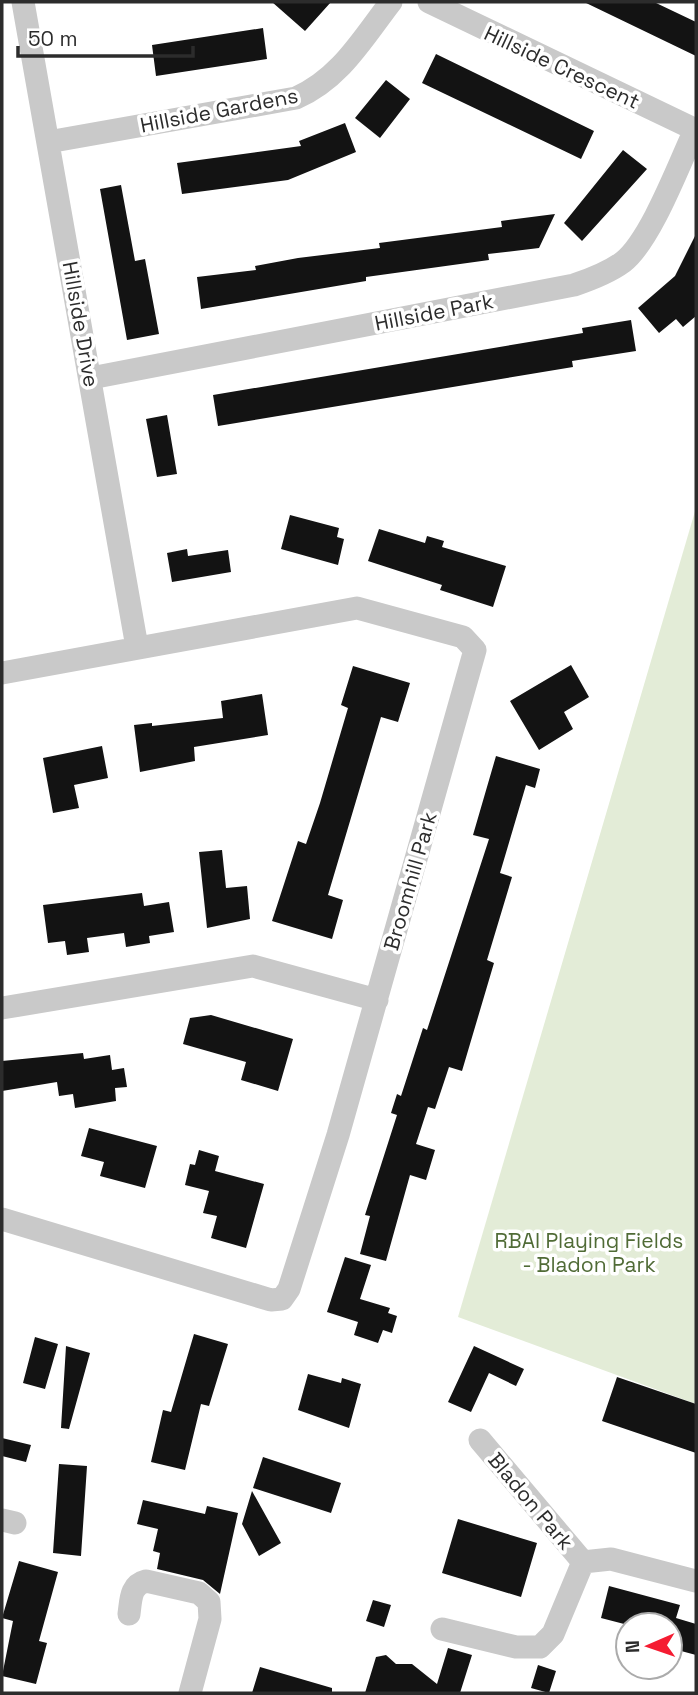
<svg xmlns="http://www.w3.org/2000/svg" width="698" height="1695" viewBox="0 0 698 1695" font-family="'Space Grotesk',sans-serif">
<rect width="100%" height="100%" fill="#fff"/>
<path fill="#e3ecd7" d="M696 508V1404L458 1317Z"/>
<path fill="#131313" d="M272 2H331L305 31Z
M584 2H654L696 22V56Z
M263 28 267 59 156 76 152 45Z
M436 54 594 131 581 159 422 83Z
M386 80 410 99 380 138 355 118Z
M345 123 356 152 288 180 182 194 177 163 301 146 299 141Z
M623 150 647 169 582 241 564 223Z
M121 185 135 261 145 259 159 334 127 340 100 189Z
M555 214 539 248 488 254 489 260 366 277V281L201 309 197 277 256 270 255 266 298 258 380 248 379 243 502 227 501 221Z
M696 234V316L683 327 676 319 659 333 638 308 675 276Z
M631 320 636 351 572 361 573 367 218 426 213 395 583 333 582 328Z
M167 415 177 474 157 477 146 419Z
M290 515 339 528 337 537 344 539 338 565 281 549Z
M379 529 425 543 427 536 444 541 442 547 506 566 493 607 440 590 442 585 368 561Z
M187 549 188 556 228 550 231 572 172 582 167 553Z
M571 665 589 697 564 712 573 729 539 750 510 701Z
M353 666 410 683 398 722 381 717 328 895 343 900 332 939 272 921 298 841 306 844 320 803 348 708 341 705Z
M262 694 268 735 194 747 195 761 140 772 134 725 152 723V726L223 718 221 701Z
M102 746 108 778 74 785 79 808 53 813 43 758Z
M496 756 540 769 535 788 526 785 500 873 512 877 487 960 494 963 462 1071 449 1067 435 1109 428 1107 416 1144 435 1150 426 1180 410 1175 386 1261 360 1254 370 1216 365 1215 397 1115 391 1113 397 1094 401 1096 423 1028 427 1030 489 839 473 835Z
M222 850 226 888 247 886 250 919 207 928 199 852Z
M142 893 144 906 169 902 174 932 149 936 150 943 126 947 124 933 87 938 89 952 67 955 65 941 48 943 43 905Z
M211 1015 293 1039 278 1091 241 1080 246 1062 183 1044 190 1018Z
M83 1053 84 1059 110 1055 112 1070 124 1068 127 1087 115 1088 116 1101 75 1108 73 1094 59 1096 57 1082 2 1091V1061Z
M89 1128 157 1146 145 1188 100 1176 104 1162 81 1156Z
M199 1150 219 1156 215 1171 264 1184 246 1248 211 1238 217 1216 203 1213 209 1191 185 1185 190 1164 195 1165Z
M345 1257 371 1265 360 1299 390 1308 388 1313 397 1316 392 1333 383 1330 378 1343 354 1335 358 1322 327 1312Z
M194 1334 228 1344 209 1406 201 1404 185 1470 151 1462 163 1410 171 1412Z
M35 1337 58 1344 45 1389 23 1383Z
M66 1346 90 1353 69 1429 61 1428Z
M474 1346 524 1369 516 1386 489 1373 471 1412 448 1402Z
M308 1374 341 1383 342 1378 361 1384 349 1428 298 1410Z
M617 1377 696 1404V1453L602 1421Z
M2 1438 31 1445 26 1462 2 1456Z
M263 1457 341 1483 331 1513 253 1488Z
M59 1464 87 1466 81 1556 53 1553Z
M252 1491 281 1543 259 1556 242 1524Z
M143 1500 205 1514 207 1506 238 1513 220 1594 203 1580 157 1569 160 1553 153 1551 158 1529 137 1524Z
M458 1519 537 1543 521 1597 442 1573Z
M19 1561 58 1572 39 1641 47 1643 36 1684 2 1676 13 1621 2 1618Z
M609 1586 680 1605 676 1618 696 1624V1655L670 1648V1625H628L601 1618Z
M373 1600 391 1605 384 1627 366 1621Z
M448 1648 472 1655 460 1693H365L376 1657 386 1655 396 1664H412L437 1684Z
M538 1665 556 1671 549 1693 531 1688Z
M260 1667 332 1688V1693H252Z"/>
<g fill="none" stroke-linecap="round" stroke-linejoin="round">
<path stroke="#c9c9c9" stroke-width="23" d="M23 2 137 647
M429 2 696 130
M48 142 296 98C340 79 363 38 391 2
M91 378 574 285C592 279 608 273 623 262 651 240 679 164 695 130
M2 673 357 608 463 637 475 650 338 1135 289 1289 282 1299 271 1300 2 1219
M2 1008 253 966 377 1000
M480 1440 583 1562
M2 1520 15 1523
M583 1562 611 1559 696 1581
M129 1614C131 1600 130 1585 146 1581L199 1593 209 1602 210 1619 190 1693
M442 1629 516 1647H540L553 1634 583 1562"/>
</g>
<g text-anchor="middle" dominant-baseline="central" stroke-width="7" stroke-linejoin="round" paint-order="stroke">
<g font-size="21" fill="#2c2c2c" stroke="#fff">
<text transform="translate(562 67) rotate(25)">Hillside Crescent</text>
<text transform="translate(219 110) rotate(-11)">Hillside Gardens</text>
<text transform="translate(434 312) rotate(-11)">Hillside Park</text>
<text transform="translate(81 324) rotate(80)">Hillside Drive</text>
<text transform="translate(410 881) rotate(-74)">Broomhill Park</text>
<text transform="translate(531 1501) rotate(50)">Bladon Park</text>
</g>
<g font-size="21" fill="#506b36" stroke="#fff">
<text x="589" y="1240">RBAI Playing Fields<tspan x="589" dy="24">- Bladon Park</tspan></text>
</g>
</g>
<rect width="698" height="1695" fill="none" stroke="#2c2c2c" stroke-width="7"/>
<g transform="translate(649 1646) rotate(268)"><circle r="33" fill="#ffffff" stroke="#ababab" stroke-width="2"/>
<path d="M0-5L12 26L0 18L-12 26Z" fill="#f51c32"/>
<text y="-10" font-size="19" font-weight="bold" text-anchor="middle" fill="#2c2c2c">N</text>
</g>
<path d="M18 46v10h175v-10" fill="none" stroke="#2c2c2c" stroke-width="3.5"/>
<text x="28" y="46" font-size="21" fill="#2c2c2c" stroke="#ffffff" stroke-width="5" paint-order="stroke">50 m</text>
</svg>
